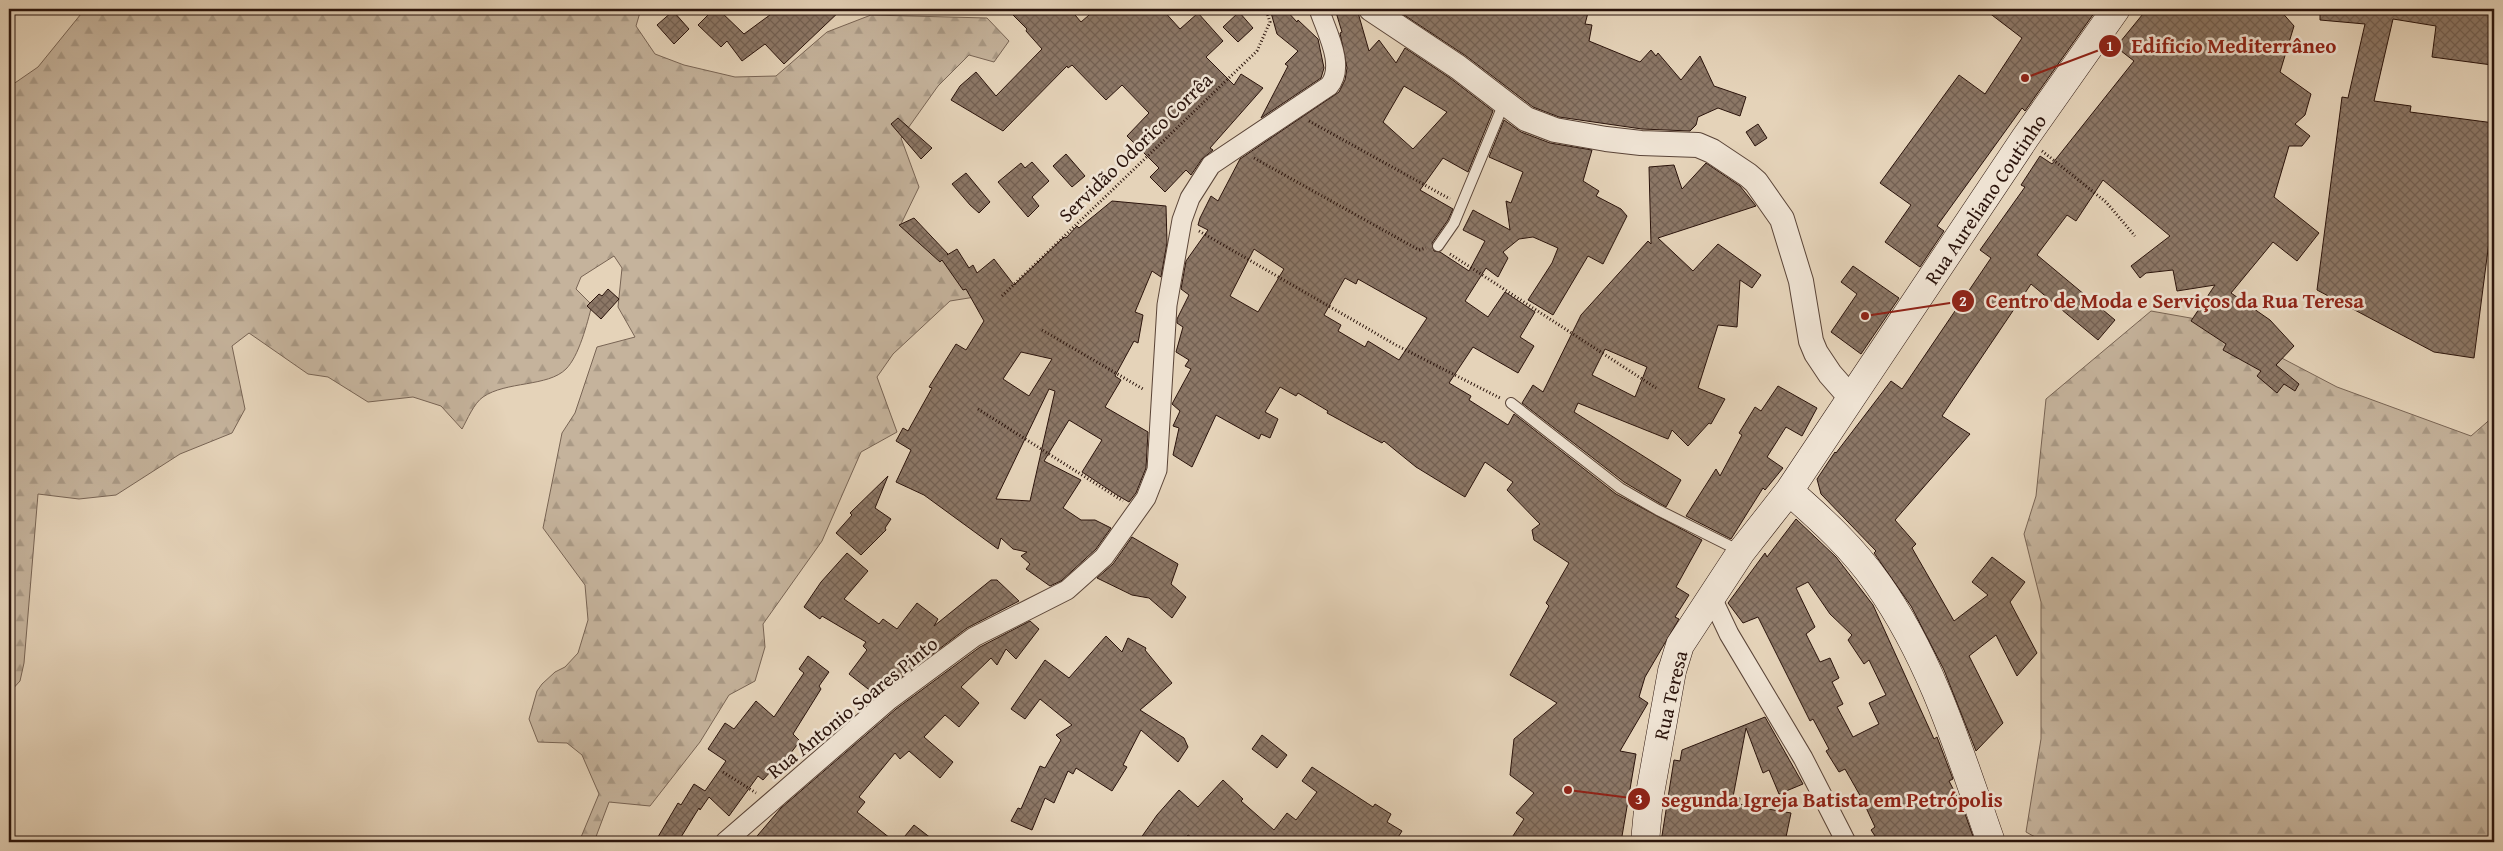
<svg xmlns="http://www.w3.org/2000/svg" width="2503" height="851" viewBox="0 0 2503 851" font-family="'Gentium Book Plus',serif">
<defs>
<pattern id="forest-firs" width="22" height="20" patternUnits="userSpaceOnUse" patternTransform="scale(1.25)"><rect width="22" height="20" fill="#c5b39c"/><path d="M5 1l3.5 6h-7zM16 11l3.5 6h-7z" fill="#a99985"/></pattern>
<pattern id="building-cross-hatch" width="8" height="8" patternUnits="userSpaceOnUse" patternTransform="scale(1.25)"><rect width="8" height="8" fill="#8c7766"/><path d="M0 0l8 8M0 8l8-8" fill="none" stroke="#736052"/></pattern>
</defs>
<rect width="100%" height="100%" fill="#e5d3b9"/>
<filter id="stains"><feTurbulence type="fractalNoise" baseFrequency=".004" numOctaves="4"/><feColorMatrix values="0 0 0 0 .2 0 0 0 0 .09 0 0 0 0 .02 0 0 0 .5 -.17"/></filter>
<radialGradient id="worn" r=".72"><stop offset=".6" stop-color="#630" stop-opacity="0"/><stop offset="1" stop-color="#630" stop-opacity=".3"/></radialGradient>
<path fill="url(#forest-firs)" stroke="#786454" d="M85 9H641L636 26 655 54 684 65 735 77 776 76 827 32 871 15 987 18 1009 41 994 62 969 55 938 86 901 138 919 187 901 224 952 268 975 297 950 301 893 354 877 377 897 432 861 452 822 541 763 624 765 647 755 681 729 695 700 742 650 806 609 802 594 842H579L599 794 582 755 567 743 538 742 529 719 537 691 542 684 555 672 565 667 578 653 588 620 585 585 543 528 562 433 575 413 597 347 635 337 618 307 622 268 614 256 581 277 576 289 592 305C587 324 579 356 566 369 548 387 506 381 483 397 474 403 467 420 462 429L441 406 413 397 368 402 328 377 308 374 249 333 232 346 245 409 232 433 180 454 116 495 79 499 38 494 24 663 20 681 9 693V87L38 67Z
M2151 311 2213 322 2337 387 2471 436 2494 416V842H2236L2233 840 2225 842H2044L2026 832 2041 739V602L2024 534 2036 496 2046 399Z"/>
<path fill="url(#building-cross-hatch)" stroke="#2b140c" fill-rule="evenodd" d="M714 9H718L744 34 778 9H842L784 64 765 44 742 61 727 41 721 47 698 25Z
M1007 9H1070L1081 22 1096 9H1162L1180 29 1198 13 1223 41 1206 57 1234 85 1241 74 1263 88 1210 148 1213 150 1202 159 1191 175 1186 170 1165 192 1150 177 1159 168 1127 136 1149 113 1122 85 1106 100 1072 65 1068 68 1067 66 1003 131 951 100 960 86 976 72 996 96 1042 49 1026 31 1027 29Z
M1270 9H1285L1297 22 1298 20 1318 39 1324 68 1321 78 1261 118 1288 66 1285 64 1298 51 1277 34Z
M1335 9H1357L1369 51 1379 40 1396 63 1405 48 1450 78 1493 111 1468 172 1443 158 1420 190 1453 209 1448 220 1432 243 1434 251 1440 252 1469 271 1485 241 1463 230 1473 210 1510 230 1506 201 1511 203 1523 172 1489 157 1504 120 1521 132 1550 143 1592 150 1583 181 1599 191 1596 196 1621 209 1627 216 1603 264 1588 256 1553 315 1528 300 1552 263 1558 248 1533 237 1519 239 1503 252 1508 258 1498 277 1486 268 1465 301 1488 317 1505 292 1535 312 1520 337 1534 346 1518 373 1473 347 1449 383 1471 396 1469 400 1508 425 1514 414 1616 494 1702 540 1676 587 1689 595 1675 617 1679 619 1645 677 1639 697 1648 703 1620 751 1636 754 1621 842H1509L1524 819 1516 813 1534 793 1510 775 1514 739 1557 703 1510 675 1549 606 1546 603 1569 563 1534 540 1532 530 1540 524 1507 490 1513 482 1485 462 1465 497 1416 467 1384 441 1382 443 1327 413 1328 411 1298 393 1296 396 1280 387 1265 412 1278 419 1270 438 1261 434 1259 439 1216 415 1192 467 1173 455 1179 428 1173 426 1180 411 1172 404 1191 369 1185 366 1189 360 1176 352 1183 327 1177 323V319L1189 295 1181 289 1186 261 1208 230 1198 225 1200 218 1211 196 1218 201 1240 159 1339 92 1345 80 1347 68 1340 33 1342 32ZM1404 86 1447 112 1413 149 1383 122ZM1254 249 1284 269 1258 312 1230 296ZM1345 278 1356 284 1358 279 1427 318 1399 360 1368 341 1365 347 1338 331 1341 325 1324 315Z
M1395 9H1589L1585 24 1592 25 1589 41 1640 62 1651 50 1656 56 1658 53 1681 80 1700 56 1714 86 1746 97 1740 116 1718 108 1698 117 1696 125 1690 131 1642 129 1559 117 1533 107 1466 56Z
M1984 9H2097L2025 111 2022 108 1937 226 1944 231 1920 267 1885 242 1911 205 1880 183 1959 75 1985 94 2022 38Z
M2147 9H2279L2294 26 2280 72 2311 94 2305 115 2295 124 2310 136 2302 146H2289L2274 197 2319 233 2297 261 2273 242 2231 293 2270 320 2294 346 2276 365 2299 384 2295 391 2284 384 2277 393 2257 376 2261 371 2223 350 2226 344 2191 321 2215 285 2177 291 2173 270 2146 273 2140 278 2131 266 2170 236 2103 180 2076 221 2067 215 2037 255 2115 320 2098 340 2031 284 1942 416 1970 434 1895 520 1916 544 1912 548 1954 621 1988 595 1972 582 1992 557 2025 582 2010 602 2037 653 2017 676 1996 635 1969 656 2003 723 1976 751 1944 670 1911 606 1874 553 1876 551 1821 494 1817 479 1835 452 1836 453 1891 381 1902 389 1991 258 1980 250 2025 187 2021 185 2040 156 2052 164 2134 61 2116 47Z
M2320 9H2494L2492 65 2432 57 2436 26 2393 19 2374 101 2411 106 2410 112 2494 123V203L2474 358 2434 352 2317 290 2342 97 2348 98 2365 24 2320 20Z
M673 11 689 29 674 44 657 25Z
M1239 12 1253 28 1238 42 1223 27Z
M898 118 932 148 921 159 891 124Z
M1758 124 1767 138 1755 146 1746 132Z
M1066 154 1085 176 1072 187 1053 166Z
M1032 162 1049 181 1032 197 1039 206 1028 217 998 182 1021 163 1025 168Z
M1706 163 1740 186 1756 206 1658 238 1693 271 1718 244 1761 275 1752 288 1740 280 1737 327 1718 325 1698 388 1725 399 1711 424 1709 423 1688 446 1672 430 1668 439 1578 403 1574 412 1681 480 1666 507 1624 482 1522 403 1533 385 1543 392 1581 315 1648 241 1651 244 1649 167 1674 165 1682 189ZM1605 349 1647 367 1635 397 1592 375Z
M966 173 990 202 979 213 970 205 952 184Z
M1112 201 1166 206 1167 243 1161 277 1152 271 1135 312 1143 315 1138 343 1134 341 1115 376 1121 380 1105 407 1148 432 1146 468 1136 493 1129 502 1117 495 1082 472 1102 440 1069 420 1044 461 1081 480 1063 508 1081 520H1095L1111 528 1096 549 1061 581 1050 586 1026 569 1030 564 1021 556 1027 552 1013 549 1001 538 998 549 924 495 896 482 911 450 896 441 903 428 908 431 932 388 929 387 956 344 966 350 984 321 966 289 963 290 942 260 940 262 899 225 914 218 948 254 947 255 957 249 969 268 973 265 977 273 994 259 1014 285 1064 237 1066 238 1077 226 1079 228ZM1021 352 1052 359 1029 396 1003 379ZM1049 389 1055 391 1030 501 996 499Z
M1853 266 1899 298 1861 354 1831 332 1857 294 1841 282Z
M608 289 619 299 601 319 587 306 599 294 602 296Z
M1778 386 1817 408 1802 436 1786 427 1767 457 1783 468 1765 490 1763 488 1731 539 1686 516 1716 469 1720 476 1742 435 1739 433 1755 407 1761 411Z
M888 476 875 508 891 519 885 528 886 530 861 555 836 533 852 515 850 513Z
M1796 519 1836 557 1873 605 1934 739 1937 737 1953 779 1949 781 1963 808 1975 842H1879L1871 830 1875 827 1862 799 1845 769 1839 772 1826 751 1829 749 1813 719 1810 721 1758 617 1743 623 1728 603 1765 553 1767 557ZM1808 582 1830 614 1852 635 1848 640 1864 664 1869 660 1886 695 1869 703 1879 724 1853 737 1837 707 1843 704 1832 682 1839 678 1830 658 1820 662 1806 634 1815 627 1796 588Z
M1132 537 1178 564 1171 584 1186 597 1172 618 1149 598 1132 595 1097 578 1113 564Z
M847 553 868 571 844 599 879 624 883 619 897 629 917 603 938 619 934 626 991 580H997L1019 601 967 628 877 696 849 674 867 650 863 646 866 642 822 616 820 619 804 607 821 582Z
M1030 621 1039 629 1016 659 1006 649 997 665 991 658 961 687 979 703 959 727 945 715 924 737 953 762 940 778 909 751 900 759 895 753 859 797 865 802 857 812 895 842H752L781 808 896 709 980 647Z
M1106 636 1122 652 1128 638 1146 648 1145 650 1172 683 1140 710 1184 738 1188 747 1178 762 1141 730 1123 765 1127 767 1112 791 1076 768 1073 774 1068 771 1054 803 1045 798 1032 830 1011 821 1018 808 1021 809 1040 766 1045 768 1061 740 1056 735 1072 725 1040 699 1025 719 1011 709 1045 660 1069 678Z
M808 656 829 672 819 686 821 689 793 734 800 741 783 763 780 761 763 780 758 776 729 816 709 797 700 810 699 808 678 842H655L678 803 681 805 694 784 705 791 726 761 708 749 725 723 734 729 756 701 774 717 804 673 799 669Z
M1765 717 1803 784 1779 794 1769 770 1763 773 1746 728 1733 797 1740 798 1739 804 1791 813 1785 842H1661L1674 760 1680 761 1682 750Z
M1262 735 1287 755 1277 768 1252 749Z
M1312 767 1373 807 1375 804 1391 814 1387 822 1402 831 1395 842H1199L1188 835 1183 842H1138L1157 815 1179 790 1198 807 1223 780 1243 799 1241 801 1274 830 1287 813 1296 820 1317 792 1302 781Z
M914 825 936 842H900Z"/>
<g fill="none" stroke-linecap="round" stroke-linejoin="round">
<defs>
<path id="service" d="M1438 246 1454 223 1504 103
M1511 403 1620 488 1658 510 1740 551"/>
<path id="minor" d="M1711 596 1729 634 1803 758 1846 842
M725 842 889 700 974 637 1067 590 1104 557 1146 498 1157 470 1167 305 1182 220 1190 198 1211 165 1329 86C1346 66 1326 31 1319 9"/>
<path id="tertiary" d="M1371 9 1458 67 1526 119 1555 130 1606 139 1641 143 1698 145 1712 151 1748 175 1756 182 1782 219 1801 281 1811 341 1816 353 1830 374 1851 398"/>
<path id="secondary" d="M1789 491C1822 520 1853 548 1878 584 1933 662 1960 754 1991 842
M1645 842 1649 799 1672 671 1680 645 1741 552 1789 491 2025 138 2116 9"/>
</defs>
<use href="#service" stroke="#5a4437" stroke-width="12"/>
<use href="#minor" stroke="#5a4437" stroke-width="21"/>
<use href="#tertiary" stroke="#5a4437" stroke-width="26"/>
<use href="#secondary" stroke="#2b140c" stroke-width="29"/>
<path stroke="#2b140c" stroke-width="3" stroke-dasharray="1 2.5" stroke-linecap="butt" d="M1309 121 1450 199
M2042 151 2106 202 2135 236
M1254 158 1419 250 1426 248
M1199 231 1396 345 1500 398
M1450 254 1656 388
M1002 296 1257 51 1270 22 1266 9
M1042 330 1143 389
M978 409 1123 501
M723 772 756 793"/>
<use href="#service" stroke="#eee2d2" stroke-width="10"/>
<use href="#minor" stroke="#eee2d2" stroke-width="19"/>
<use href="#tertiary" stroke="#eee2d2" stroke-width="24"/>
<use href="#secondary" stroke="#eee2d2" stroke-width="28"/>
</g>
<g text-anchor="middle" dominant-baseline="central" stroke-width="5" stroke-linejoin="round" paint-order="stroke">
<g font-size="20" fill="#2b140c" stroke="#eee2d2">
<text transform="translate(1135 147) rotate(-44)">Servidão Odorico Corrêa</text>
<text transform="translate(1985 199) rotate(-56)">Rua Aureliano Coutinho</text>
<text transform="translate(1670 695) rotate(-77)">Rua Teresa</text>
<text transform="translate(852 707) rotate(-39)">Rua Antonio Soares Pinto</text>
</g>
</g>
<path fill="none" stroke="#8f2418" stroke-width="2" d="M2025 78L2110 46M1865 316L1963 301M1568 790L1639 799"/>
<g fill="#8f2418" stroke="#eee2d2" stroke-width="2">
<circle cx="2025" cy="78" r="5"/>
<circle cx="1865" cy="316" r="5"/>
<circle cx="1568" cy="790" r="5"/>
<circle cx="2110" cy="46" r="12"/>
<circle cx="1963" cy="301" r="12"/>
<circle cx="1639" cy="799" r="12"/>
</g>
<g font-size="15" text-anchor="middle" font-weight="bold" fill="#fff">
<text x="2110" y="51">1</text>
<text x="1963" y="306">2</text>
<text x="1639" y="804">3</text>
</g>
<g font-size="21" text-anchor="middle" font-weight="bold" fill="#8f2418" stroke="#eee2d2" stroke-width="5" stroke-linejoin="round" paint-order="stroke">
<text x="2234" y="53">Edificio Mediterrâneo</text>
<text x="2175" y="308">Centro de Moda e Serviços da Rua Teresa</text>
<text x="1832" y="807">segunda Igreja Batista em Petrópolis</text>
</g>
<rect width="2503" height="851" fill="none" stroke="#e5d3b9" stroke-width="30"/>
<rect x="10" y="10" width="2483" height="831" fill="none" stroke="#2b140c" stroke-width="2.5"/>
<rect x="15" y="15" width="2473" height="821" fill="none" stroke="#2b140c"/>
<rect width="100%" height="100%" filter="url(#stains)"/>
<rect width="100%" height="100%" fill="url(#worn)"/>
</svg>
